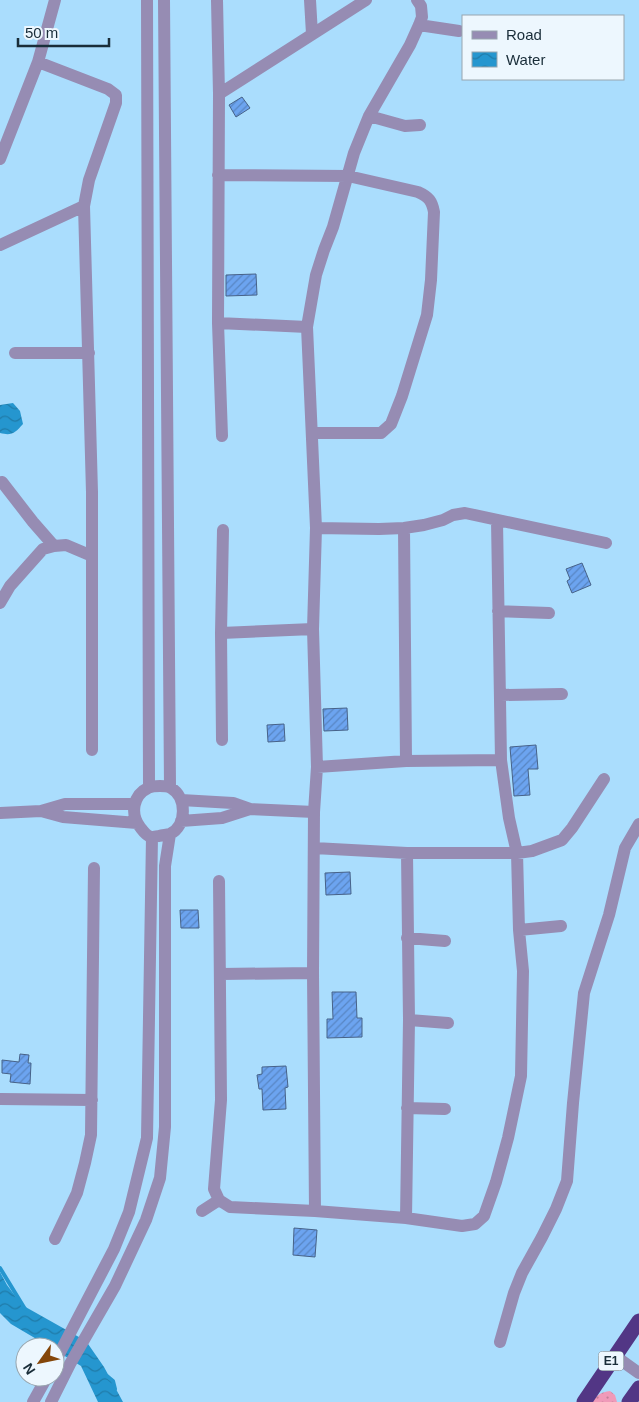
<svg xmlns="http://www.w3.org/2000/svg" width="639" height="1402" viewBox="0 0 639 1402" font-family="Helvetica,sans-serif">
<defs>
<pattern id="grass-dots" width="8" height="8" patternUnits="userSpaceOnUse" patternTransform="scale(1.25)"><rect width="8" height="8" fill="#f09ab9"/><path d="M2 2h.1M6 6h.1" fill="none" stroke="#c27e97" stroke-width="1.8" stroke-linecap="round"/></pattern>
<pattern id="water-waves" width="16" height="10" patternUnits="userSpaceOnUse" patternTransform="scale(1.25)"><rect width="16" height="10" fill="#2596cf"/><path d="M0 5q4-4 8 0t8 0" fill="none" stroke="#1f7ba9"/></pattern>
<pattern id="building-hatch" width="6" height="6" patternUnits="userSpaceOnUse" patternTransform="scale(1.25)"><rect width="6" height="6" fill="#6ca4f0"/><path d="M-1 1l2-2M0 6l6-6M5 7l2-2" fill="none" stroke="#5886c3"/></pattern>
</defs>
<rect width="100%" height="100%" fill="#aaddfd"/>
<path fill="url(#grass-dots)" d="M610 1391 615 1395 617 1402H592C597 1395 601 1392 610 1391Z"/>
<path fill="url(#water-waves)" d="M13 403 20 411 23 424C15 433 12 436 0 433V405Z
M0 1272 7 1285 22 1305 86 1341 104 1367 123 1402H98L81 1366 55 1350V1347H50L11 1324 0 1313Z"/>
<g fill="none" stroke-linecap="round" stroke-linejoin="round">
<path stroke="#2596cf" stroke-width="4" d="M0 1268 25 1309
M107 1376 113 1381 115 1389"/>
</g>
<path fill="url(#building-hatch)" stroke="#476288" d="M242 97 250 108 236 117 229 105Z
M256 274 257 295 226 296V275Z
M582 563 591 585 572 593 567 581 570 579 566 569Z
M347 708 348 730 324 731 323 709Z
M284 724 285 741 268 742 267 725Z
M536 745 538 769H528L530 795 514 796 510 747Z
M350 872 351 894 326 895 325 873Z
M180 910H198L199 928H181Z
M332 992H356L357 1018H362V1037L327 1038V1019H333Z
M20 1054 29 1055 28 1063H31L30 1084 10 1082 11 1074 2 1073V1060L19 1062Z
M286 1066 288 1087 285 1088 286 1109 263 1110 262 1089H259L257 1075 262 1074V1067Z
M294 1228 317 1230 315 1257 293 1255Z"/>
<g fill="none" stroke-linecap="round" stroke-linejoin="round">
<path stroke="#968cb3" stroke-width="12" d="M147 0 149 787
M164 0 170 787
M217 0 219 94 218 323 222 436
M310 0 312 34
M419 25 459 31
M38 62 108 89 116 95V103L89 180 84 206 92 492V750
M219 94 366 0
M369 116 405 126 420 125
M0 159 38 62 55 0
M218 175 348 176 418 192C429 197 432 201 434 212L431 280 427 315 402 396 391 424 381 433H312
M0 245 84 206
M218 323 307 327
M15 353H89
M2 482 33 522 54 546 66 545 92 556
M316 528 379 529 404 528 424 525 443 520 453 515 465 513 606 543
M404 528 406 761
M0 603 10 586 43 549 54 546
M498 611 549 613
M221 633 313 629
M501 695 562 694
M222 740 221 633 223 530
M317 767 406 761 501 760
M160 786C163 786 168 786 171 788 187 797 187 826 170 834 167 835 163 835 159 836 158 836 153 837 151 837 146 836 143 831 140 827 130 814 133 795 148 788 152 786 156 786 160 786Z
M181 800 233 803 250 809 314 812
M41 811 63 817 137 823
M0 813 41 811 65 804H135
M181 821 222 818 250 809
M314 848 407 853H517L532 851 562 840 572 828 604 779
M219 881 221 1100 214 1189 219 1200 230 1207 315 1211 406 1218 462 1226 475 1224 484 1216 496 1182 508 1138 521 1076 523 971 519 930 517 853 509 818 501 760 497 521
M519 930 561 926
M407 938 445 941
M221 974 313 973
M409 1020 448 1023
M0 1099 92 1100
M407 1108 445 1109
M202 1211 219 1200
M315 1211 313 973 314 812 317 767 313 629 316 528 307 327 316 275 324 250 333 227 354 153 369 116 410 45 419 25 422 17 421 6 417 0
M406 1218 409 1020 407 853
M55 1239 77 1193 85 1163 91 1135 94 868
M500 1342 514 1293 522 1273 542 1237 556 1209 567 1181 573 1103 584 993 609 915 625 848 639 824
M615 1356 639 1373
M55 1362 114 1249 129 1212 147 1138 152 837
M33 1402 47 1377
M51 1402 70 1364 115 1286 146 1220 160 1178 165 1127V866L170 834"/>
<path stroke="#523685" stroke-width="15" d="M584 1402 639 1321
M629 1402 639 1388"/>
</g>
<g text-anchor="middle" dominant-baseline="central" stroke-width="4" stroke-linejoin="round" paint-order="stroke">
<rect fill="#edf7fe" stroke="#596a74" stroke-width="1" x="598.5" y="1351.5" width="25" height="19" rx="4"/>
<g font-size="12" font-weight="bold" fill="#192d39">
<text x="611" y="1361">E1</text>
</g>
</g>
<rect x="462" y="15" width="162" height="65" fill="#edf7fe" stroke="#98a6af"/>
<rect x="472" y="31" width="25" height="8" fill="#968cb3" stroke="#98a6af"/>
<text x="506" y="40" font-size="15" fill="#192d39">Road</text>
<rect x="472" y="52" width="25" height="15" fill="url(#water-waves)" stroke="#98a6af"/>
<text x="506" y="65" font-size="15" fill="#192d39">Water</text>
<g transform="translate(40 1362) rotate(237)"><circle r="24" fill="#edf7fe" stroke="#98a6af"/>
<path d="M0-4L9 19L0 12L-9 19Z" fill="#844609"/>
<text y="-8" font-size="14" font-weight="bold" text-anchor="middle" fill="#192d39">N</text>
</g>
<path d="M18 38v8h91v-8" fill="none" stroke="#192d39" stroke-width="2.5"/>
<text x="25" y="38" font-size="15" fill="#192d39" stroke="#edf7fe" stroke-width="4" paint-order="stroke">50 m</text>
</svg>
